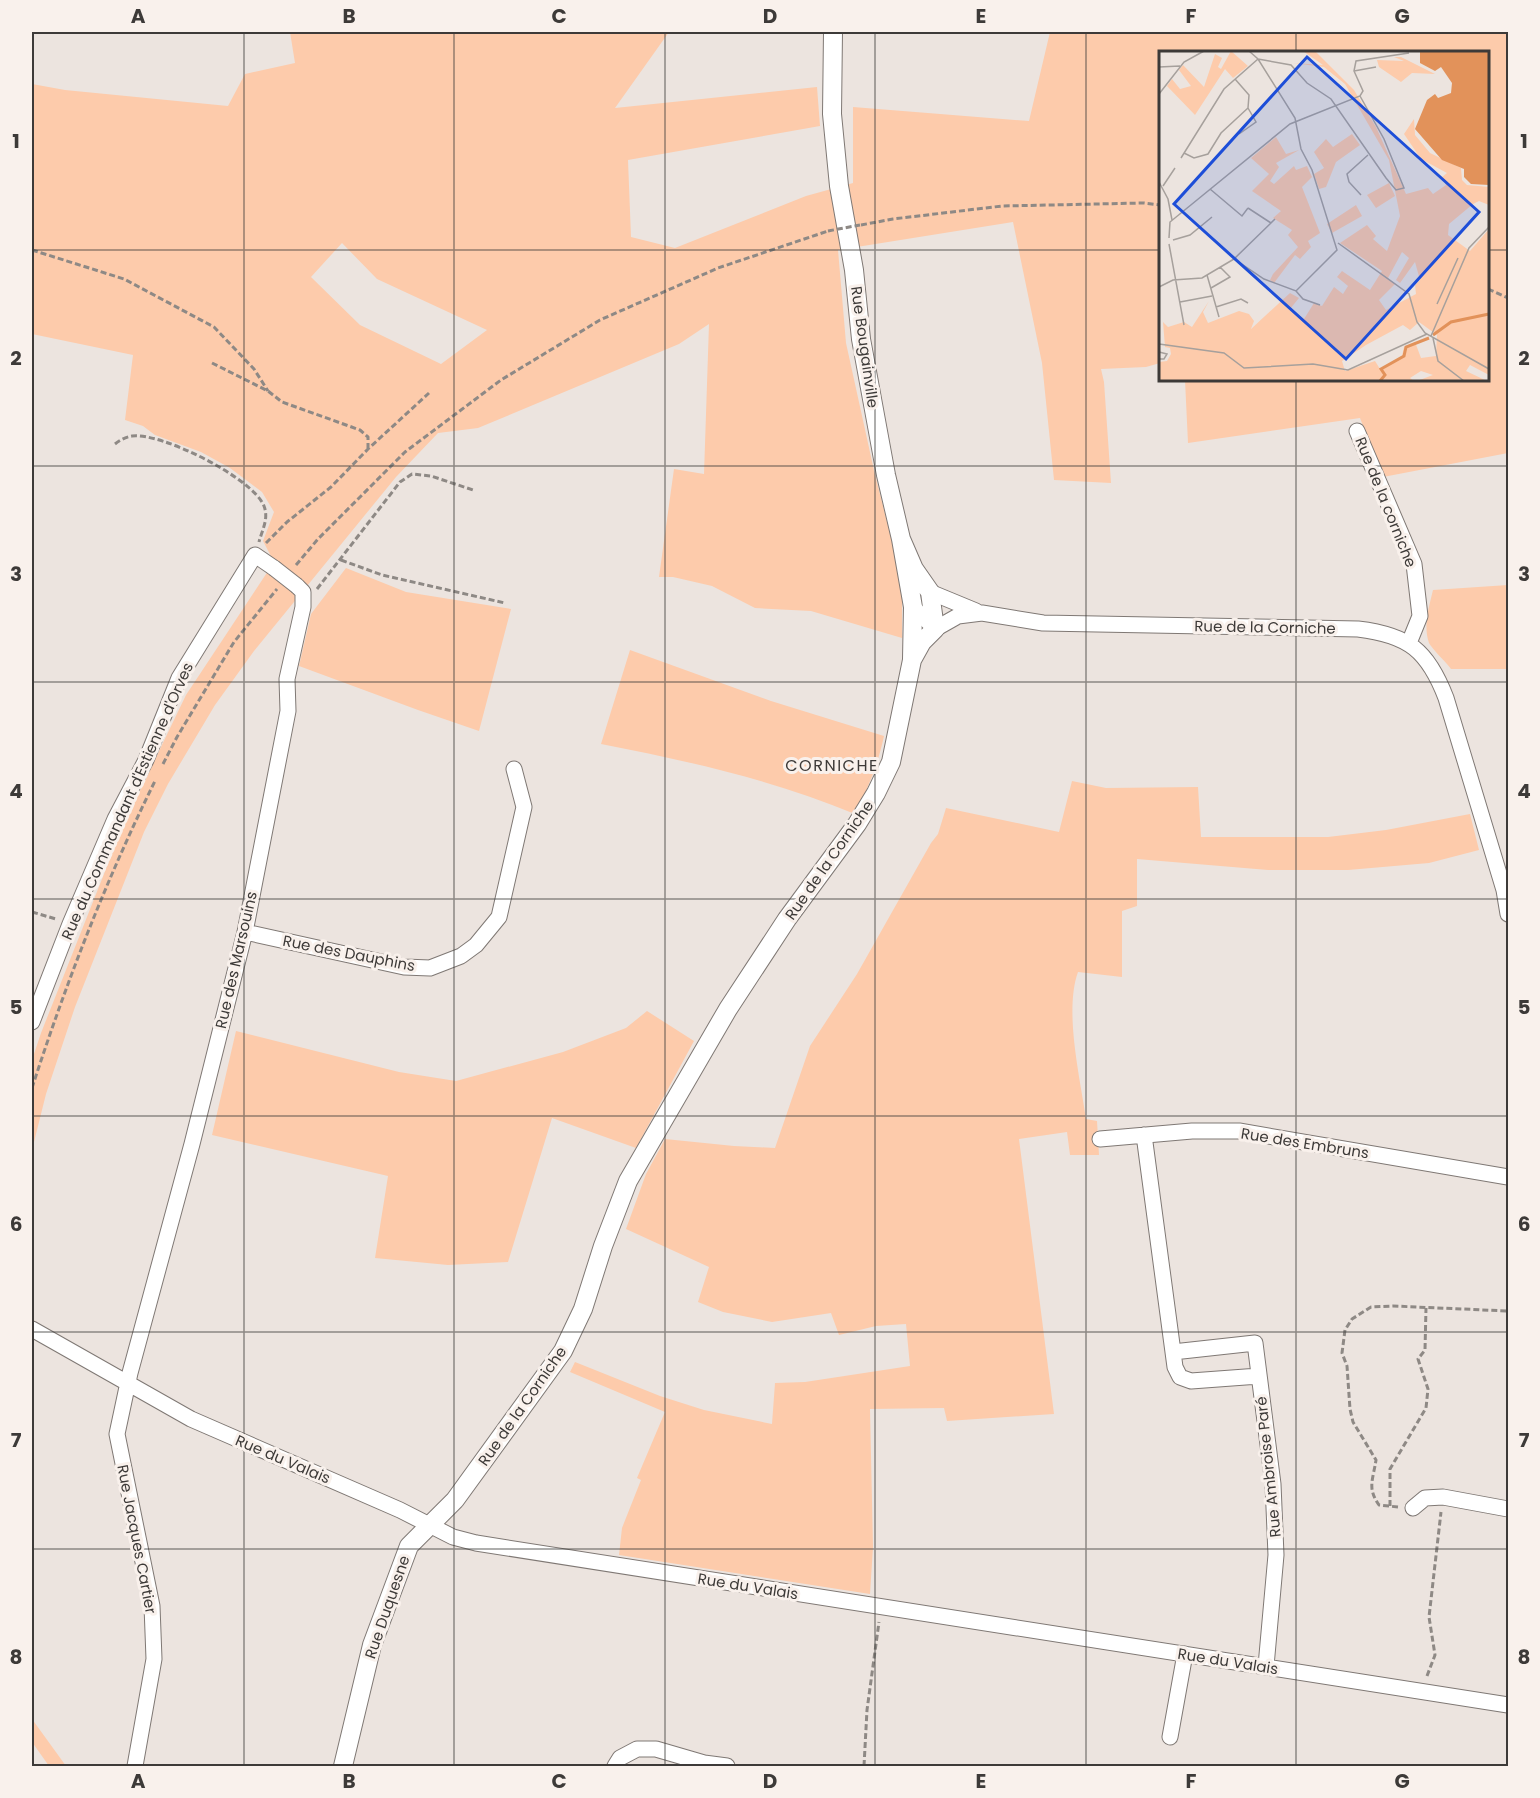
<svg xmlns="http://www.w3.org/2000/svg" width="1540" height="1798" viewBox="0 0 1540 1798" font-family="Poppins,sans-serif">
<rect width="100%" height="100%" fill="#ece4df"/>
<path fill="#fdcbab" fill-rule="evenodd" d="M290 32H669L615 108 817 87 820 126 628 160 631 237 675 248 806 196 853 183V107L1029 121 1050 32H1508V453L1383 477 1360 418 1188 443 1185 380H1488V52H1160V363L1146 367 1101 369 1104 382 1111 483 1054 480 1042 363 1013 222 838 250 846 343 875 475 891 537 902 596V638L811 611 755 608 712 586 673 577H659L674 469 704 474 709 324 679 344 478 428 438 433 396 477 254 651 215 705 168 784 144 832 75 1007 46 1094 32 1150V1060L41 1033 123 826 186 695 274 562 263 541 274 512 262 492 230 468 201 452 155 435 143 426 125 420 133 355 32 334V84L65 90 228 106 245 74 295 63ZM342 243 377 279 487 330 441 364 360 325 311 277Z
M346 568 406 592 511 609 479 731 418 710 299 666 311 614Z
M1508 585V669H1451C1446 662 1432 649 1429 643 1423 626 1429 607 1433 590Z
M630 650 771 701 884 736C878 764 868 789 855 814 774 780 688 761 601 744Z
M1072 781 1106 788 1198 787 1201 837H1328L1386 830 1470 814 1479 850 1429 863 1348 870H1268L1137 859V906L1122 911V977L1078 972C1064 1011 1080 1077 1086 1119L1097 1121 1099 1155H1070L1067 1132 1019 1139 1054 1414 947 1421 944 1408 870 1409 873 1547 870 1594 619 1555 622 1528 641 1480 637 1478 665 1412 570 1372 575 1362 660 1396 704 1410 772 1424 775 1383 805 1382 910 1366 906 1324 876 1326 839 1335 831 1313 772 1322 723 1312 698 1302 709 1267 626 1229 646 1174 665 1139 734 1146 775 1148 810 1046 857 974 931 843 938 834 946 808 1059 832Z
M647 1011 694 1041 636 1148 552 1118 508 1262 448 1265 375 1258 388 1176 212 1135 236 1031 399 1072 456 1081 563 1052 626 1028Z
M32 1719 66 1766H49L32 1742Z"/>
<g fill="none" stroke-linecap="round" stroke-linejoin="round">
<defs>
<path id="minor" d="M1357 431 1414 564 1420 616 1409 643
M930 592 976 611
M913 607 935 629 958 616 982 613 1043 623 1358 629C1409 635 1428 651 1446 698L1504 890 1508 914
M245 932 404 967 430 968 461 956 476 945 499 917 524 807 514 769
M32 1022 70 924 115 819 146 760 179 678 255 555 274 568
M1144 1135 1175 1367 1180 1377 1191 1381 1259 1376
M1100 1139 1192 1131H1239L1508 1177
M32 1329 191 1419 400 1510 453 1537 476 1543 1508 1705
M1173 1352 1255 1343 1273 1484 1276 1555 1266 1666
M1413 1508 1425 1498 1443 1497 1508 1509
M1170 1737 1185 1654
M135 1766 154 1659 152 1606 117 1434 130 1373 192 1144 245 932 288 711 287 679 303 607V592L297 586
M615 1766 620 1758 637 1749H656L704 1763 727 1766"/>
<path id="tertiary" d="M833 32 832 114 839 186 854 270 861 339 886 475 901 539 913 607 912 659
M343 1766 372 1645 409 1546 455 1500 563 1351 583 1309 603 1246 628 1181 728 1009 787 919 857 824 876 793 891 762 912 660 922 642 935 629 930 592 914 569 901 539"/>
</defs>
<use href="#minor" stroke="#7f7874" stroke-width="17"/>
<use href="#tertiary" stroke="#7f7874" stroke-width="20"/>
<path stroke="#8e8985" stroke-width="3" stroke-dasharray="6 3" stroke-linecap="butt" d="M861 225 893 219 1002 206 1144 203 1160 205
M32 250 124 279 214 327 254 369 268 391
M1488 289 1508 298
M212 363 268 391 282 402 360 430 368 437V449
M115 444C120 440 126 437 132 436 161 432 253 478 264 506 269 519 262 530 259 542
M266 543 287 522 331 487 368 449 429 393
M341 560 382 575 505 603
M296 565 318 539 405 452 501 380 600 320 718 268 828 231
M317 589 400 482 412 474 431 476 473 490
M163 764 177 737 234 642 277 589
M32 912 56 919
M32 1088C66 983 106 880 155 781
M1390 1506V1469L1426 1408 1428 1389 1418 1359 1425 1350 1426 1308
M1398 1507 1379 1505C1367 1488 1373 1480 1376 1460L1353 1422 1350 1409 1347 1366 1342 1353 1345 1330 1352 1319 1371 1307 1393 1306 1508 1311
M1427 1676 1435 1655 1429 1617 1441 1512
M864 1766 867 1710 879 1622"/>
<use href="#minor" stroke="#fff" stroke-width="15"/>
<use href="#tertiary" stroke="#fff" stroke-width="18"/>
<defs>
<path id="minor-bridge" d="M274 568 297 586"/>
</defs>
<use href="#minor-bridge" stroke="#7f7874" stroke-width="17" stroke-linecap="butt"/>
<path stroke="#8e8985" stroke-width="3" stroke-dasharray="6 3" stroke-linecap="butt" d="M828 231 860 225"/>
<use href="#minor-bridge" stroke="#fff" stroke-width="15"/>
</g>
<path fill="none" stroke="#3d3a38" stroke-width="1.5" stroke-opacity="0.55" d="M244 32V1766M454 32V1766M665 32V1766M875 32V1766M1086 32V1766M1296 32V52M32 250H1160M1488 250H1508M1296 380V1766M32 466H1508M32 682H1508M32 899H1508M32 1116H1508M32 1332H1508M32 1549H1508"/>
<g text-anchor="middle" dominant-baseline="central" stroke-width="6" stroke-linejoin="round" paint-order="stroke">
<g font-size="15" fill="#3d3a38" stroke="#f9f1ec">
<text transform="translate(865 347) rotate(82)">Rue Bougainville</text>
<text transform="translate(1386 502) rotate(68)">Rue de la corniche</text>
<text transform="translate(1265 627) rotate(1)">Rue de la Corniche</text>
<text transform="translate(127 801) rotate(-66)">Rue du Commandant d'Estienne d'Orves</text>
<text transform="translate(829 860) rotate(-55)">Rue de la Corniche</text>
<text transform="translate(349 953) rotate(11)">Rue des Dauphins</text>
<text transform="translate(236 960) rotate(-77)">Rue des Marsouins</text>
<text transform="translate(1305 1143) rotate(9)">Rue des Embruns</text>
<text transform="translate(522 1406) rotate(-55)">Rue de la Corniche</text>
<text transform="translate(283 1459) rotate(23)">Rue du Valais</text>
<text transform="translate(1268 1467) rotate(-96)">Rue Ambroise Paré</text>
<text transform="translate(137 1539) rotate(79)">Rue Jacques Cartier</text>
<text transform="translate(748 1586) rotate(9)">Rue du Valais</text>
<text transform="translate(387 1607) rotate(-71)">Rue Duquesne</text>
<text transform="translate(1228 1661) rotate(9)">Rue du Valais</text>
</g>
<g font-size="16" letter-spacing="1.5" fill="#3d3a38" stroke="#f9f1ec">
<text x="832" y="765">CORNICHE</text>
</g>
</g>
<g transform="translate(1159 51)">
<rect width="330" height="330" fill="#ece4df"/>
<path d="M72 0 89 15 74 27 66 18 36 64 8 35 13 28 21 38 32 35 20 19 24 14 45 36 56 3 63 7 59 16 62 18ZM144 0H156L195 39 217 76 247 143 269 137 274 143 287 134 283 126 288 122 262 108 245 83 255 68 256 84 271 102 302 117 303 129 308 134 330 136V154L320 150 314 153 290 173 289 184 311 200 330 178V324L311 314 307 320 328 330H258L274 324 262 320 251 327 255 330H0V311L8 310 12 303 11 297 6 296 4 271 9 276 25 271 33 276 50 250 44 261 49 272 80 260 90 263 95 270 92 278 131 242 140 247 131 258 145 268 155 252 163 255 175 236 184 243 189 235 178 226 183 220 211 239 223 220 181 192 208 174 217 185 214 188 228 200 241 165 230 109 186 33 165 16 134 12 164 14ZM243 201 250 207 237 229 241 232 256 211 261 229 256 234 257 243 227 259 220 249 236 233 229 227ZM260 271 278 284 277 305 262 307 256 291 245 296 243 305 221 318 216 310 186 320 183 310 207 294 244 274 251 279ZM235 6H242L276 23 253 22 242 31 220 16 218 9 245 10ZM193 83 201 94 177 111 167 136 160 138 155 123 165 117 155 101 167 88 174 96ZM117 86 127 103 140 99 117 112 120 116 111 130 115 133 135 115 137 119 148 115 153 126 143 136 161 182 149 190 152 196 141 208 136 204 115 232 111 229 114 223 139 196 129 184 133 179 114 167 122 160 93 140 110 123 92 107ZM230 132 236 145 217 157 208 144ZM197 154 203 165 173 182 168 173Z" fill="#fdcbab" fill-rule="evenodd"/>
<path d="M261 0H330V134L312 133 305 126V118L283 109 256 78 268 49 276 43 279 47 292 42 293 32 282 16 276 20 261 12Z" fill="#e2925a"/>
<path fill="none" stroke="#e2925a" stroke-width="3" d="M274 284 292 271 330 263M221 330 226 324 222 318 245 305 247 296 270 287"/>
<path fill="none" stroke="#a6a09c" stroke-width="1.5" d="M99 8 132 14 148 32 172 48 227 127 237 139 245 137 225 88 201 45M0 16 21 15M195 20 217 16M0 43 25 11 45 0M80 83 97 71 89 57M25 102 35 107 49 103 62 82 89 57 90 44 76 28M22 107 65 38 99 8M0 131 9 148 13 169M4 135 16 117M51 138 83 165 89 157M202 144 190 131 188 123 209 104M89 157 112 172M10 187 11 171 131 73 201 45 204 40 195 20 197 10 250 2M14 189 31 184 53 166M179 192 250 243 258 271 266 282 330 318M10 193 25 274M75 208 116 168M48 224 60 266M0 236 14 229 43 227 75 208 105 228 137 240 178 199 153 119 142 98 136 67 99 8 90 0M52 237 71 226 61 216M137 240 144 248 161 254M21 251 53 245M278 253 299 207M57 256 82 248 89 252M272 285 310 197 330 176M274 287 279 310 305 330M0 293 65 302 85 317 154 313 189 319 268 283M0 301 8 303 5 308H0"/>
<path fill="#1d4ed8" fill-opacity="0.15" stroke="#1d4ed8" stroke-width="3" d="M148 6 320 161 187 308 15 153Z"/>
<rect width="330" height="330" fill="none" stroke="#3d3a38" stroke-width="3"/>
</g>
<rect width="1540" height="1798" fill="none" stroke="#f9f1ec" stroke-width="66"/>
<rect x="33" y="33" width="1474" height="1732" fill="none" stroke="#3d3a38" stroke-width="2"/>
<g font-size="20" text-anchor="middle" font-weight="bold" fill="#3d3a38">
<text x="138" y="23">A</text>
<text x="349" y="23">B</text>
<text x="559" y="23">C</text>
<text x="770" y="23">D</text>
<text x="981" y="23">E</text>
<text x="1191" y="23">F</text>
<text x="1402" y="23">G</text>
<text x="16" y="148">1</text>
<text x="1524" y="148">1</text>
<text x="16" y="365">2</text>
<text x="1524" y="365">2</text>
<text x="16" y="581">3</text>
<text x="1524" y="581">3</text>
<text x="16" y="798">4</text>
<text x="1524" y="798">4</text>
<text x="16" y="1014">5</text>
<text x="1524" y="1014">5</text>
<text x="16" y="1231">6</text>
<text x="1524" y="1231">6</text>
<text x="16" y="1447">7</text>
<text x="1524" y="1447">7</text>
<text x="16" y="1664">8</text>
<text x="1524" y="1664">8</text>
<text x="138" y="1788">A</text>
<text x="349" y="1788">B</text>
<text x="559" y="1788">C</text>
<text x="770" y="1788">D</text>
<text x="981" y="1788">E</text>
<text x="1191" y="1788">F</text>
<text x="1402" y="1788">G</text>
</g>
</svg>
